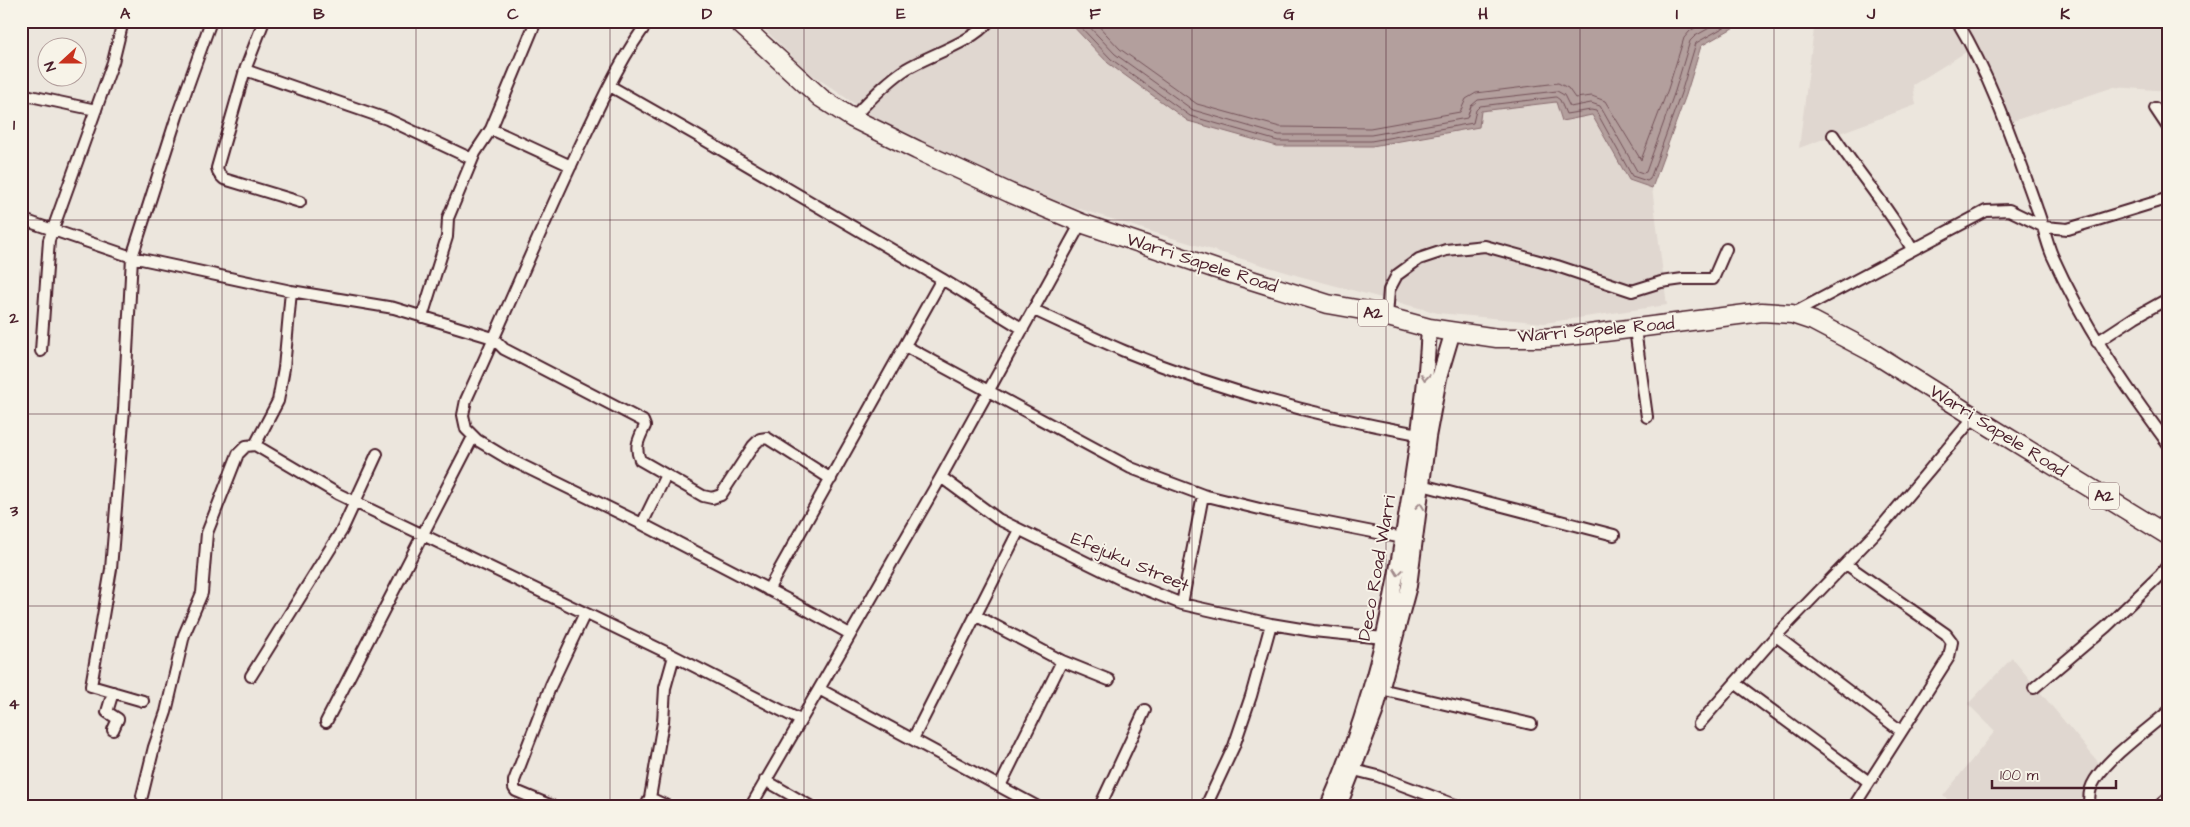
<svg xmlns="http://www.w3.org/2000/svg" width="2190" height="827" viewBox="0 0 2190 827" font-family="'Architects Daughter',sans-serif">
<rect width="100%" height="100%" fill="#ece6dd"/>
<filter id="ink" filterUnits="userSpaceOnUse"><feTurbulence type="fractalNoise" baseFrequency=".02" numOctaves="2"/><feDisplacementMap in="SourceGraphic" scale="10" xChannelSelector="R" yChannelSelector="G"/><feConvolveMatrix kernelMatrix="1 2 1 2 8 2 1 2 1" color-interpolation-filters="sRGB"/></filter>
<g filter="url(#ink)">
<path fill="#e0d7d0" d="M756 21H1068L1108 63 1480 111 1556 102 1562 121 1592 114 1629 180 1652 188 1667 305 1544 323 1438 313 1299 276 1159 234 1039 196 894 131 807 71Z
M1815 21H2169V91L2114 87 2010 122 1974 47 1913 85 1916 105 1799 148Z
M2012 658 2108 774 2093 786 2094 802 2097 806H1957L1943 796 1995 731 1968 704Z"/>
<path fill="#b39f9d" stroke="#896c6f" d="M1068 21H1745L1701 46 1686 95 1652 188 1629 180 1592 115 1562 121 1556 102 1481 111 1479 127 1372 146H1277L1188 121 1108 63Z"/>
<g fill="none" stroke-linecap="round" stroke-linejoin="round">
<path stroke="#745259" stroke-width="1" d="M1075 21 1111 59 1190 116 1278 141H1371L1473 123 1476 110 1480 106 1556 97 1560 100 1566 114 1591 110 1596 111 1632 176 1647 181 1650 179 1681 93 1696 43 1735 21
M1084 21 1115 54 1193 110 1279 135H1371L1467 118 1471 106 1478 100 1557 91 1564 95 1570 107 1591 103 1600 106 1637 171 1643 173 1646 172 1675 91 1690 41 1695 36 1722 21
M1094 21 1120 49 1197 104 1280 127 1370 128 1460 112 1466 99 1476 93 1558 83 1568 88 1575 98 1592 96 1605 101 1641 160 1668 89 1684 38 1690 31 1706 21"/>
<defs>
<path id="street" d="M264 21 245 70 217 168 219 174 224 179 300 202
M536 21 491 129 571 166
M649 21C620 58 601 103 581 144 541 228 505 315 466 400L463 415 466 429 477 440 507 458 642 524 796 604 850 634
M1957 21C1992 79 2014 145 2037 209 2043 224 2046 241 2052 255 2083 324 2124 385 2169 445
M245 70 387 119 472 159
M610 86 696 135 942 279
M21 94 96 110
M2155 108 2169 129
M852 118C869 101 886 82 906 69 929 55 973 42 989 21
M1833 135C1859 174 1889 208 1912 249
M21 219 132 257 291 291 394 308 493 338 504 349 643 421 645 426C639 439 634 446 640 460L703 496 712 498 721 495 753 446 760 439 767 438 831 479
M1034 310C1064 324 1094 338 1124 351 1218 390 1318 416 1418 434
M1792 314 1986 211 2009 210 2044 227 2068 229 2169 198
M422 317 447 237 448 218 475 153 491 129
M1387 317 1389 290 1397 275 1419 259 1446 250 1485 246 1557 266 1632 291 1661 282 1683 279H1713L1726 249
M1635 329 1647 417
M2097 342 2135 317 2169 298
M905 346 1131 468 1203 495 1272 512 1403 538
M41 351 49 240 113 62 123 21
M255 445 338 494 674 656 800 720
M941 477 998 519 1120 579 1182 604 1271 624 1313 631 1384 638
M1422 485 1614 535
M642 524 666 475
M1846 564 1946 634 1952 642 1949 657 1854 806
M768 590 942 279 1023 329
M1182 604 1203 495
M975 615 1062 661 1109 680
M1776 636 1901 731
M251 676 342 530 377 454
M1735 683 1869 782
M1376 688 1531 724
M2034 688 2106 627 2161 574 2169 563
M819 689 941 477 1081 223
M143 701 91 686 111 569 124 409 132 257 177 116 211 21
M326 722 473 437
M1699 724 1776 636 1882 526 1974 417
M113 730 118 719 107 712 113 692
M913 739 1019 530
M1354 770 1378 776 1458 806
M765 780 810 806
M1000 786 1062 661
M142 796 154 747 166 712 184 635 202 593 207 533 238 454 246 446 255 445 278 401 284 368 291 291
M650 798 667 806
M552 806 516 791 514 788V781L551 685 585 613
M646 806 650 798 663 722 665 688 674 656
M751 806 819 689 1036 806
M1100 806 1145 710
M1206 806 1234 746 1251 696 1271 624
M2090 806C2088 797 2090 788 2095 780 2110 756 2147 730 2169 711
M2159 806 2169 797"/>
<path id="secondary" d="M1328 806C1371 710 1390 619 1406 517 1416 455 1426 391 1429 328
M1339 806 1375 713 1409 586 1428 437 1439 378 1453 331"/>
<path id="highway" d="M737 21 821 98 852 118 917 150 1010 193 1081 223 1216 269 1328 304 1362 310 1429 328 1497 338H1543L1589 334 1762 312 1792 314 1813 321 1870 351 1989 426 2169 536"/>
</defs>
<use href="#street" stroke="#4a1f2b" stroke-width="14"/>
<use href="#secondary" stroke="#4a1f2b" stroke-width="18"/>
<use href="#highway" stroke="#4a1f2b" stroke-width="21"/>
<use href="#street" stroke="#f7f3e8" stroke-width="10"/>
<use href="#secondary" stroke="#f7f3e8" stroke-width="14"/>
<use href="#highway" stroke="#f7f3e8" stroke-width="18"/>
</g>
<defs><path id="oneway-chevron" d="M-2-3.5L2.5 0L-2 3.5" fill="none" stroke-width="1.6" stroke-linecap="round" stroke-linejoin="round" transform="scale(1.25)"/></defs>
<g stroke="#a0898a">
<use href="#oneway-chevron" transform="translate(1425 377) rotate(97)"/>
<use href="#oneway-chevron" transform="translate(1420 506) rotate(-83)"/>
<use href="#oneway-chevron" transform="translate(1398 572) rotate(98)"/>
</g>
</g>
<path fill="none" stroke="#4a1f2b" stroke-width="1" stroke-opacity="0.55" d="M222 21V806M416 21V806M610 21V806M804 21V806M998 21V806M1192 21V806M1386 21V806M1580 21V806M1774 21V806M1968 21V806M21 220H2169M21 414H2169M21 606H2169"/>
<g text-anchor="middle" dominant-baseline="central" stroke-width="4" stroke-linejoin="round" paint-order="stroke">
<g fill="#f7f3e8" stroke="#7e5f64" stroke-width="1">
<rect x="1358" y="299.5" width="30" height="27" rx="4"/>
<rect x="2089" y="482.5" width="30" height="27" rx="4"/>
</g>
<g font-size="16" font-weight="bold" fill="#4a1f2b">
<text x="1373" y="313">A2</text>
<text x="2104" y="496">A2</text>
</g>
<g font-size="18" fill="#4a1f2b" stroke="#f7f3e8">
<text transform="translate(1202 263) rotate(18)">Warri Sapele Road</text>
<text transform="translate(1596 330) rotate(-5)">Warri Sapele Road</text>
<text transform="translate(1998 431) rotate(32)">Warri Sapele Road</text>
<text transform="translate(1130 562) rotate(23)">Efejuku Street</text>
<text transform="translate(1377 568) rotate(-80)">Deco Road Warri</text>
</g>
</g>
<rect width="2190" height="827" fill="none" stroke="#f7f3e8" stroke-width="55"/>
<g transform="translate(62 62) rotate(249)"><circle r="24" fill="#f7f3e8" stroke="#b29e9c"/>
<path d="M0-4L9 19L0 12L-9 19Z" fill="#c8321e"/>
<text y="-8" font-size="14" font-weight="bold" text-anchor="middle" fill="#4a1f2b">N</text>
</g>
<path d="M1992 780v8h124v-8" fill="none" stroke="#4a1f2b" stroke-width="2.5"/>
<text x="2000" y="780" font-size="15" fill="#4a1f2b" stroke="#f7f3e8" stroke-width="4" paint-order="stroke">100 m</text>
<rect x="28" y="28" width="2134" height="772" fill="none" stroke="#4a1f2b" stroke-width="2"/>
<g font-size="16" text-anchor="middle" font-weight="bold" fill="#4a1f2b">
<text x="125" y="19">A</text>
<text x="319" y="19">B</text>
<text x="513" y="19">C</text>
<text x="707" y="19">D</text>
<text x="901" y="19">E</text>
<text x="1095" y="19">F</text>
<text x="1289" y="19">G</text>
<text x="1483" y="19">H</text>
<text x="1677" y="19">I</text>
<text x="1871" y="19">J</text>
<text x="2065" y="19">K</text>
<text x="14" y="130">1</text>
<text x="14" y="323">2</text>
<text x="14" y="516">3</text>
<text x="14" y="709">4</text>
</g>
</svg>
